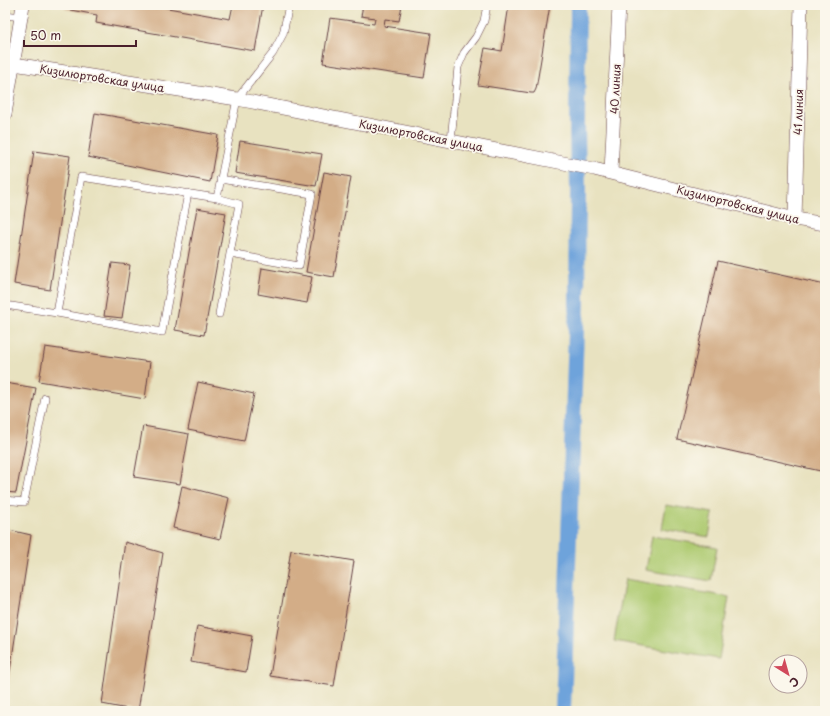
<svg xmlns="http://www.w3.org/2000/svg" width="830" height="716" viewBox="0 0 830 716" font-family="'Playpen Sans',sans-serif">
<rect width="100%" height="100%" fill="#fbf7ec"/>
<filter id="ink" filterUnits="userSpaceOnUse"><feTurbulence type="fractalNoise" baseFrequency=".025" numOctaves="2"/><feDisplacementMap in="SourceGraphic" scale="8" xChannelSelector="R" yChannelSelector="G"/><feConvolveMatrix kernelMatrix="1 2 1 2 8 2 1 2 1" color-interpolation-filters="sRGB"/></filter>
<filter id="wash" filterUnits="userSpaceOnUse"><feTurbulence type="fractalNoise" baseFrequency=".012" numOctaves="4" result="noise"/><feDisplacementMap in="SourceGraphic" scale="16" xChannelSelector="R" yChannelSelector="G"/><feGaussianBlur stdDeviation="0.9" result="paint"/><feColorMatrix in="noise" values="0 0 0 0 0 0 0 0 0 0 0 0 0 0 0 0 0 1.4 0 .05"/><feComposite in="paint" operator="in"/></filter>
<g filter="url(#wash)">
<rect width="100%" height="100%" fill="#e8e2c0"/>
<path fill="#afcb72" stroke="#7c754e" d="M666 505 713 513 709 537 662 529Z
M652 536 717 547 711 581 646 570Z
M625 579 729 597 719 659 614 641Z"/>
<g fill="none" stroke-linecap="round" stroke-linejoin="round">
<path stroke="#6ea3db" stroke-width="16" d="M563 711 577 302 578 193 577 123 578 5"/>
</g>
<g id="blocks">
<path fill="#d3ad87" d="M66 5H151L230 19 233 5H263L255 51 96 23 97 15 65 9Z
M363 5H402L399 21 385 19 384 26 431 33 424 78 323 63 330 18 374 24 375 18 361 16Z
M509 5H550L536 89 534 93H531L478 85 485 48 502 51Z
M95 113 218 135 210 182 88 157Z
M240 141 322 154 316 186 235 173Z
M34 151 70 156 50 290 14 284Z
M324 172 351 177 334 277 306 272Z
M197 208 226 213 204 335 175 330Z
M718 261 825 285V472L677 439Z
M112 263 130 265 122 318 104 316Z
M262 268 312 277 307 303 258 294Z
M45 347 150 362 145 399 39 381Z
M198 382 254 394 244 441 188 430Z
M5 383 36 388 16 493 5 492Z
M143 426 189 434 180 484 134 477Z
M182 486 229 498 220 539 173 528Z
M5 529 31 535 7 690H5Z
M125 542 163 553 138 711 102 704Z
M291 550 354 561 334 686 270 676Z
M197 626 252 636 246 672 191 662Z"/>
</g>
</g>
<g filter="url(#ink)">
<use href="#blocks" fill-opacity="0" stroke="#623c41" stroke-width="1"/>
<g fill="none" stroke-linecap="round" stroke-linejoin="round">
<defs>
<path id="service" d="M5 15 21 17
M451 141 458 67 464 53 476 37 484 21 487 5
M220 179 312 194 299 266 230 254
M5 305 57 313 162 332 188 193
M57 313 81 177 217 198
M219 314 239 204 217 198 237 99 273 53 283 34 289 5
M5 500 24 502 45 398"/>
<path id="minor" d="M14 64 237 99 594 169 795 219 825 224
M5 114 23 5
M611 172 619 5
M795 219 801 5"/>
</defs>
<use href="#service" stroke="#623c41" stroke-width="8"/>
<use href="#minor" stroke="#623c41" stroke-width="14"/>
<use href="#service" stroke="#fff" stroke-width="7"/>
<use href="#minor" stroke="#fff" stroke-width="13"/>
</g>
</g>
<g text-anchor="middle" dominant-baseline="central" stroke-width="3.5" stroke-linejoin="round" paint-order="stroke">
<g font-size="11" fill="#4a1f2b" stroke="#fbf7ec">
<text transform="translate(102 78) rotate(9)">Кизилюртовская улица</text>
<text transform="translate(615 89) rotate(-87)">40 линия</text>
<text transform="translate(798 112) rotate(-88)">41 линия</text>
<text transform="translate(421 135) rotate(11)">Кизилюртовская улица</text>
<text transform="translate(738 204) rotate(14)">Кизилюртовская улица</text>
</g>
</g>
<rect width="830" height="716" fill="none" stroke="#fbf7ec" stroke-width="20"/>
<g transform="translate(788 674) rotate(143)"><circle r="19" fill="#fbf7ec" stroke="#b4a19f"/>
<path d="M0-3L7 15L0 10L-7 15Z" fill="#d1495b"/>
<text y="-6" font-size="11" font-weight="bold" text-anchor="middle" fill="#4a1f2b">С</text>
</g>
<path d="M24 40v6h112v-6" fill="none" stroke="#4a1f2b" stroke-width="2"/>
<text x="30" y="40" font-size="12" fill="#4a1f2b" stroke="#fbf7ec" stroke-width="3" paint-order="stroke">50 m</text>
</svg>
